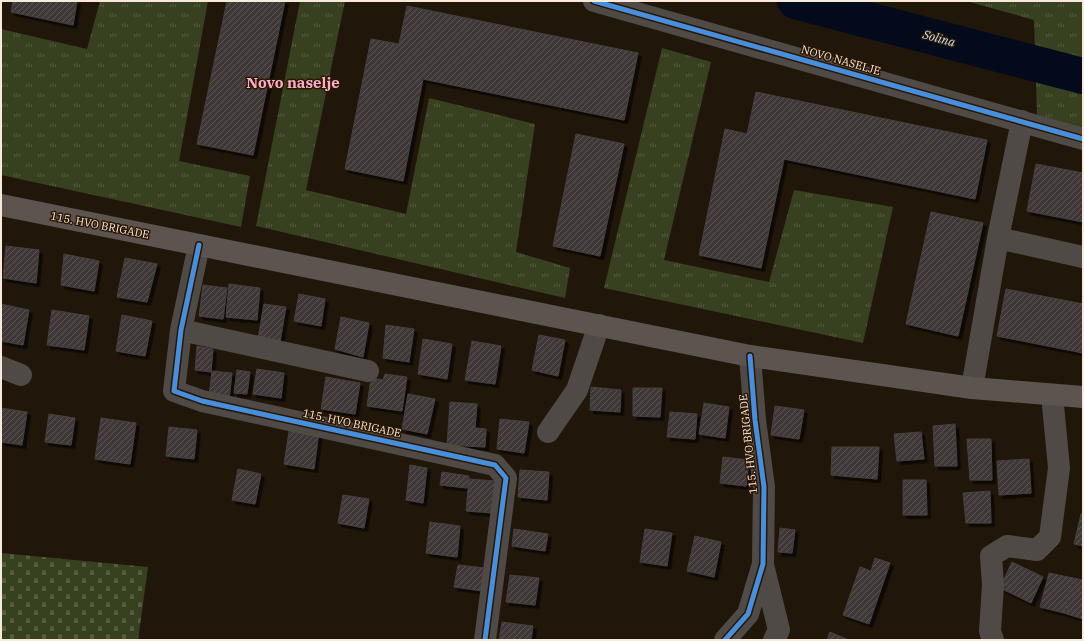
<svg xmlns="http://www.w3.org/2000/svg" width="1084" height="641" viewBox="0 0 1084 641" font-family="'IBM Plex Serif',serif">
<defs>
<pattern id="grass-tufts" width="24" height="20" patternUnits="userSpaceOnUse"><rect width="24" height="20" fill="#37401f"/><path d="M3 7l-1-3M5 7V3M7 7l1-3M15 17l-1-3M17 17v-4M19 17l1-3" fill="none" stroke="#555c3f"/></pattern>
<pattern id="cemetery-stones" width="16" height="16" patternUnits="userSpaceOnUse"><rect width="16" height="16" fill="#37401f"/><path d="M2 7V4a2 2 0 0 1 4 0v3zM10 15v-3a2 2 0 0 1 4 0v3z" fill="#555c3f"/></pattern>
<pattern id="building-hatch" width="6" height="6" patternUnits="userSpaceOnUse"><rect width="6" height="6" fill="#3f3937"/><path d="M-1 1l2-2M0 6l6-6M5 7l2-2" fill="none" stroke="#5c5653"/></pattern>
<filter id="shadow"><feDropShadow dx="3.5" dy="3.5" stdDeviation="0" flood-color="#0009"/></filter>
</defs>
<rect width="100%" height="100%" fill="#21160a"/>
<path fill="url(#grass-tufts)" d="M100 1H208L179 161 250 176 241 227 1 175V29L87 49Z
M300 1H345L306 190 406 214 429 98 535 124 516 252 570 268 565 298 256 226Z
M966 1H1083V129L1037 115 1034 20Z
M662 48 711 62 664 260 769 282 794 190 893 207 863 343 604 288Z"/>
<path fill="url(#cemetery-stones)" d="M1 553 148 567 138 640H1Z"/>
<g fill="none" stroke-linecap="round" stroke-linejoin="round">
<path stroke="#030a1c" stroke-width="36" d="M795 1 1083 76"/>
</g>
<path fill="url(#building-hatch)" stroke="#454040" filter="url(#shadow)" d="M13 1H77L73 25 11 12Z
M227 1H285L253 155 197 144Z
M407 6 638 53 624 120 423 79 403 181 345 169 371 39 399 44Z
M756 92 987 140 975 199 784 159 761 268 699 255 725 129 747 134Z
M576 134 624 144 600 256 553 246Z
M1036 164 1083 173V222L1027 211Z
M931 212 983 223 958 336 906 324Z
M6 246 39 250 36 283 3 278Z
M64 254 99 261 94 291 61 285Z
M125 258 157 264 147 302 117 297Z
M229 284 260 288 257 320 226 317Z
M203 285 227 288 223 319 199 316Z
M1006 289 1083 304V353L997 336Z
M299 294 325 299 321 326 294 321Z
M1 304 29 310 23 345 1 341Z
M264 304 286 307 280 342 258 339Z
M52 310 89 316 84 350 47 345Z
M122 315 152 321 145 356 116 351Z
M341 317 369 323 363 357 335 349Z
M386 325 414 329 409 362 383 358Z
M539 335 565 340 558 376 532 370Z
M423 339 452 344 447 379 418 374Z
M472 341 501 346 495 384 465 380Z
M197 346 213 349 211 372 195 370Z
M257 369 284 373 281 398 253 394Z
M237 370 250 372 247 394 234 393Z
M212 371 232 373 229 399 209 396Z
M385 374 407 377 402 411 367 406 371 378 383 380Z
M326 377 360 383 355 414 321 409Z
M591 387 621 390 620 412 590 410Z
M633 388H662L660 417 633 416Z
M408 394 435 399 427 434 402 429Z
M450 402 477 404 475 428 486 429 485 447 447 445Z
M704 403 729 407 725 438 699 434Z
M775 406 804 410 799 439 771 435Z
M1 408 27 412 22 445 1 442Z
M670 412 697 414 695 439 667 437Z
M49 414 75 418 71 445 45 442Z
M101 418 136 423 130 464 95 459Z
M500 419 529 422 524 453 497 449Z
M955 424 957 466H935L933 426Z
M290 425 319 431 314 469 284 464Z
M169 427 197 430 194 459 166 456Z
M921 432 924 459 897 461 894 434Z
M967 439H991L992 480H970Z
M832 447H879L877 479 831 475Z
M723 457 749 460 746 486 720 483Z
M1029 459 1031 493 999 495 997 461Z
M410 465 427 468 423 503 406 500Z
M238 469 261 474 255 504 232 500Z
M520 470 549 472 547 500 518 497Z
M442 472 469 476 467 488 440 485Z
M469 479 495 481 493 513 466 511Z
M903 480H926L927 515H903Z
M990 491 991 523H966L963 493Z
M343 495 369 499 364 528 338 523Z
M1081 514H1083V546L1074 544Z
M430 522 460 526 457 557 426 553Z
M780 528 795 530 792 553 778 552Z
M514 529 548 534 545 551 512 546Z
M645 529 672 533 667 566 640 562Z
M695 536 721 542 714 577 687 571Z
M875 558 890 563 869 624 843 615 860 567 871 571Z
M1012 562 1043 577 1031 603 1000 588Z
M458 565 486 568 482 591 454 587Z
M1049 573 1073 578 1064 613 1040 607Z
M510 575 539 578 535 605 506 602Z
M1073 578 1083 580V619L1064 613Z
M502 622 533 626 531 640H499Z
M830 632 849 640H827Z"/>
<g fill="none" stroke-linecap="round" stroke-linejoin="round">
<path stroke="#4f4a46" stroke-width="22" d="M594 1 1083 139
M1022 121 998 238 1083 257
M199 245 181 330 174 391 202 401 495 465 506 478 485 640
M181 330 368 371
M1 367 21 375
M972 388 998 238
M548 432 577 390 599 325
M763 565 779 630 774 640
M725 640 748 614 763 564 764 487 755 420 750 356
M993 640 990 631 993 585 991 556 1007 546 1037 550 1050 537 1059 468 1052 395"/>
<path stroke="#5b544f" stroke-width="22" d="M1 205 750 356 972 388 1083 397"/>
<defs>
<path id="cycleway" d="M594 1 1083 139
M199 245 181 330 174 391 202 401 495 465 506 478 485 640
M725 640 748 614 763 564 764 487 755 420 750 356"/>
</defs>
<use href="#cycleway" stroke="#2b1700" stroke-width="8"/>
<use href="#cycleway" stroke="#468fdf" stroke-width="5"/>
</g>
<g text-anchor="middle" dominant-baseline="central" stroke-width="3" stroke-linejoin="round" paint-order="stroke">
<g font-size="11" fill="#f7eadb" stroke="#2b1700">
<text transform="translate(841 60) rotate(16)">NOVO NASELJE</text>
<text transform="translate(100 225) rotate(11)">115. HVO BRIGADE</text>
<text transform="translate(352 423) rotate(12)">115. HVO BRIGADE</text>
<text transform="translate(748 444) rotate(-96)">115. HVO BRIGADE</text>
</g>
<g font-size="12" font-style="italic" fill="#c8e2ff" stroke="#2b1700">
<text transform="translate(939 38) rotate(15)">Solina</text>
</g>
<g font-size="15" font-weight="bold" fill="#fcadcc" stroke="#2b1700">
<text x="293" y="82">Novo naselje</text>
</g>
</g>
<rect width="1084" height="641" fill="none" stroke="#f7eadb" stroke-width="4"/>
</svg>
